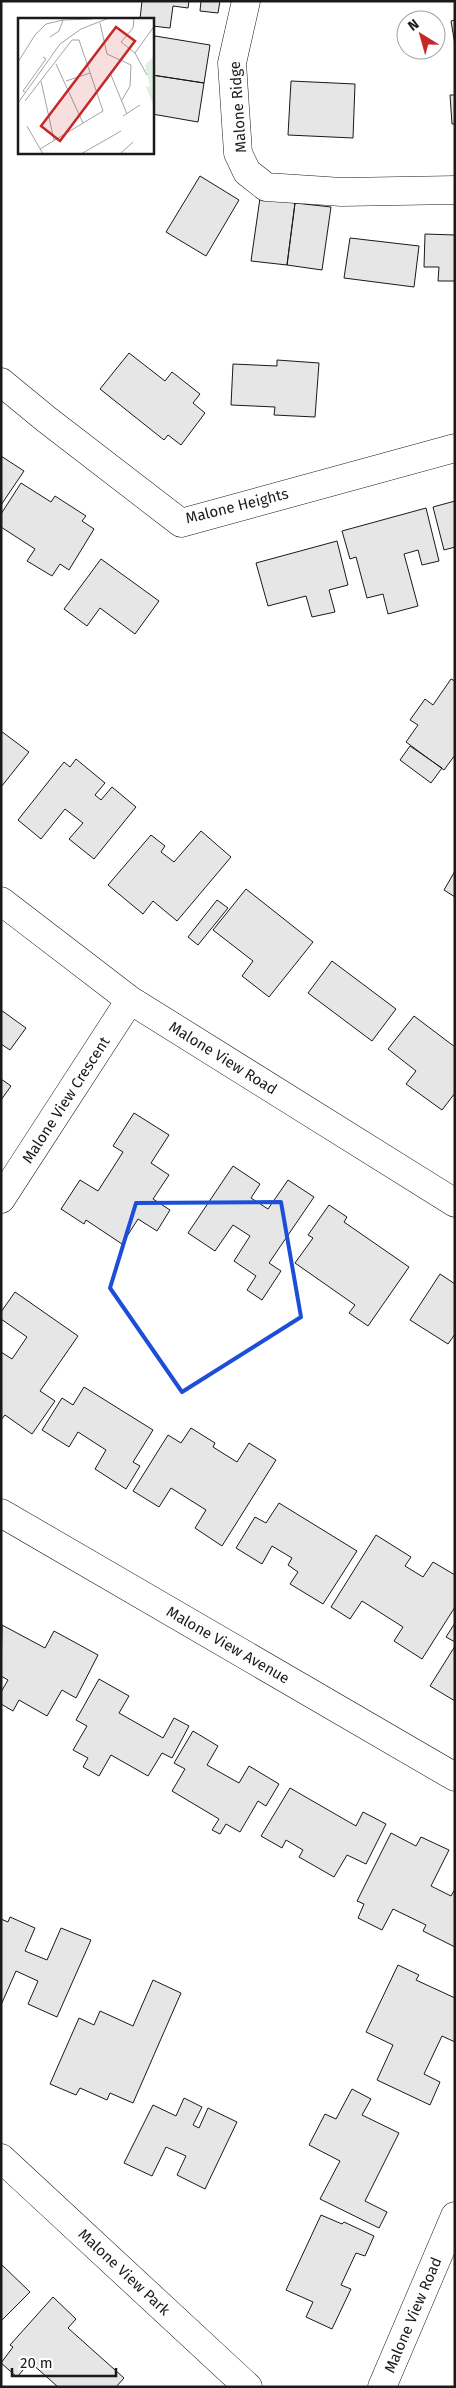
<svg xmlns="http://www.w3.org/2000/svg" width="456" height="2388" viewBox="0 0 456 2388" font-family="'Fira Sans',sans-serif">
<rect width="100%" height="100%" fill="#fff"/>
<path fill="#e6e6e6" stroke="#1a1a1a" d="M142 1H189L188 8 173 6 170 28 152 26V19H140Z
M201 1H220L218 13 200 11Z
M455 20V45L451 21Z
M155 36 210 45 204 83 152 75V47Z
M152 75 204 83 198 122 152 114Z
M291 81 355 84 353 138 288 135Z
M450 95H455V124H452Z
M200 176 239 200 206 256 166 232Z
M260 198 295 203 287 265 251 261Z
M295 203 331 207 322 270 287 265Z
M425 234 455 235V281H438L439 267H424Z
M350 238 419 246 414 287 344 278Z
M129 353 165 381 172 372 200 394 193 403 205 413 181 445 168 435 164 440 100 389Z
M277 360 319 363 315 417 274 415 275 407 231 405 233 364 277 366Z
M1 456 24 471 1 505Z
M21 483 51 502 55 496 86 516 82 521 94 529 69 570 60 564 52 576 27 561 35 549 1 527V514Z
M455 501V547L444 550 433 507Z
M426 508 439 561 422 565 418 550 404 554 418 606 388 614 383 594 367 598 356 557 350 559 342 531Z
M337 541 348 585 329 590 335 612 312 617 306 596 268 606 256 563Z
M101 559 159 601 135 634 100 608 87 626 64 609Z
M451 679 455 681V755L444 770 406 742 418 725 410 720 425 699 433 705Z
M1 731 29 752 1 787Z
M410 746 442 768 431 783 400 760Z
M76 759 105 783 95 795 101 800 112 787 136 807 94 859 69 839 83 823 65 809 41 839 18 820 64 762 70 767Z
M201 831 231 857 177 921 153 901 143 914 108 885 151 835 165 846 161 852 174 862Z
M455 871V897L444 890Z
M246 889 313 942 269 997 242 976 253 961 213 930Z
M217 900 228 908 198 945 188 937Z
M332 961 396 1009 372 1041 308 993Z
M1 1010 26 1028 10 1050 1 1044Z
M414 1016 455 1047V1093L442 1110 406 1084 416 1071 388 1049Z
M1 1079 11 1086 1 1100Z
M134 1113 169 1135 151 1163 169 1175 153 1199 170 1210 157 1231 138 1219 122 1244 86 1220 84 1224 61 1209 80 1180 98 1191 123 1152 113 1146Z
M233 1166 260 1184 251 1198 268 1209 288 1180 314 1197 269 1263 281 1271 262 1300 247 1290 256 1276 234 1261 250 1236 233 1225 215 1251 188 1233Z
M329 1205 347 1217 344 1222 409 1267 368 1326 349 1313 355 1305 295 1263 313 1238 308 1235Z
M440 1274 455 1284V1334L448 1344 410 1320Z
M15 1292 78 1336 40 1391 55 1401 32 1434 5 1415 1 1420V1352L12 1359 27 1337 1 1319V1312Z
M84 1387 153 1430 133 1462 140 1466 126 1489 95 1469 106 1450 78 1432 69 1447 42 1430 62 1398 73 1405Z
M191 1428 215 1443 213 1447 237 1462 249 1443 276 1460 222 1546 195 1528 206 1510 171 1488 159 1507 133 1491 168 1435 181 1443Z
M279 1503 357 1551 323 1604 290 1584 298 1572 288 1565 292 1558 272 1546 262 1564 236 1548 255 1517 266 1523Z
M376 1535 411 1557 405 1566 423 1577 433 1562 455 1575V1607L422 1659 394 1641 403 1627 362 1601 350 1619 331 1607Z
M455 1623V1642L446 1637Z
M2 1625 45 1648 54 1631 98 1655 76 1698 62 1690 47 1716 19 1700 13 1711 1 1704V1692L8 1680 1 1676Z
M455 1646V1701L430 1686Z
M99 1679 129 1696 119 1713 163 1738 174 1718 189 1726 172 1758 162 1753 148 1776 111 1755 99 1776 83 1767 88 1758 73 1750 87 1726 76 1720Z
M193 1731 218 1746 207 1765 239 1783 249 1766 279 1784 266 1806 258 1801 240 1832 226 1824 220 1834 212 1830 219 1819 172 1791 185 1769 174 1763Z
M290 1788 356 1826 363 1812 386 1824 366 1864 347 1855 334 1877 299 1857 303 1850 286 1840 282 1848 261 1836Z
M391 1833 416 1846 421 1837 449 1850 431 1886 451 1896 455 1889V1947L423 1931 426 1925 393 1909 382 1930 358 1918 364 1904 357 1901Z
M10 1917 35 1928 25 1951 47 1960 61 1928 91 1940 57 2017 28 2004 38 1981 16 1971 1 2005V1919L8 1922Z
M398 1965 419 1975 416 1980 455 1998V2042L442 2036 424 2074 440 2082 430 2105 377 2080 393 2045 366 2032Z
M153 1980 181 1993 133 2103 110 2093 107 2100 80 2088 76 2095 50 2084 79 2018 94 2025 100 2011 133 2026Z
M352 2089 371 2099 362 2115 399 2133 365 2201 387 2212 379 2228 320 2199 340 2161 309 2145 325 2114 336 2119Z
M184 2098 202 2107 193 2125 199 2128 208 2108 237 2122 205 2189 177 2175 186 2156 166 2147 152 2176 124 2163 153 2105 176 2116Z
M321 2215 342 2224 344 2222 374 2236 365 2256 356 2253 341 2285 351 2289 332 2329 306 2317 313 2302 286 2290Z
M1 2264 30 2292 1 2321Z
M53 2297 76 2319 68 2328 124 2378 116 2387H58L30 2362 17 2377 1 2363 13 2347 10 2345Z"/>
<g fill="none" stroke-linecap="round" stroke-linejoin="round">
<defs>
<path id="minor" d="M246 1 232 63 238 153 247 172 266 187 342 192 455 190
M1 382 46 419 181 523 455 448
M1 901 130 1000 455 1203
M1 1199 130 1000
M1 1513 455 1777
M1 2158 248 2387
M382 2387 455 2216"/>
</defs>
<use href="#minor" stroke="#1a1a1a" stroke-width="29"/>
<use href="#minor" stroke="#fff" stroke-width="28"/>
</g>
<path fill="none" stroke="#1d4ed8" stroke-width="4" stroke-linejoin="round" d="M281 1202 301 1317 182 1392 110 1288 136 1203Z"/>
<g text-anchor="middle" dominant-baseline="central" stroke-width="4" stroke-linejoin="round" paint-order="stroke">
<g font-size="15" fill="#1a1a1a" stroke="#fff">
<text transform="translate(238 107) rotate(-94)">Malone Ridge</text>
<text transform="translate(237 506) rotate(-14)">Malone Heights</text>
<text transform="translate(223 1058) rotate(32)">Malone View Road</text>
<text transform="translate(66 1100) rotate(-57)">Malone View Crescent</text>
<text transform="translate(228 1645) rotate(30)">Malone View Avenue</text>
<text transform="translate(124 2272) rotate(43)">Malone View Park</text>
<text transform="translate(413 2315) rotate(-67)">Malone View Road</text>
</g>
</g>
<g transform="translate(18 18)">
<rect width="136" height="136" fill="#fff"/>
<path d="M136 38V88L128 69 132 68 127 47Z" fill="#e0efe3"/>
<path fill="none" stroke="#a3a3a3" stroke-width="1" d="M116 0 115 10 103 24 117 35 129 57M82 5 89 36 113 47 112 68 104 82M32 19 41 13 45 2M117 35 137 7M0 44 17 17 28 6 45 2 74 1M38 46 65 105M93 57 109 96M23 63 36 122M48 63 72 55M7 74 5 73 28 41 25 39M7 83 54 22H61L85 93 22 131M0 85 42 26 63 11 91 0M105 98 122 87M9 108 25 136M63 136 103 113M102 136 115 124"/>
<path fill="#c62828" fill-opacity="0.15" stroke="#c62828" stroke-width="2.5" d="M98 9 117 23 42 123 23 108Z"/>
<rect width="136" height="136" fill="none" stroke="#1a1a1a" stroke-width="2.5"/>
</g>
<rect width="456" height="2388" fill="none" stroke="#1a1a1a" stroke-width="5"/>
<g transform="translate(421 35) rotate(323)"><circle r="24" fill="#ffffff" stroke="#a3a3a3"/>
<path d="M0-4L9 19L0 12L-9 19Z" fill="#c62828"/>
<text y="-8" font-size="14" font-weight="bold" text-anchor="middle" fill="#1a1a1a">N</text>
</g>
<path d="M12 2368v8h104v-8" fill="none" stroke="#1a1a1a" stroke-width="2.5"/>
<text x="20" y="2368" font-size="15" fill="#1a1a1a" stroke="#ffffff" stroke-width="4" paint-order="stroke">20 m</text>
</svg>
